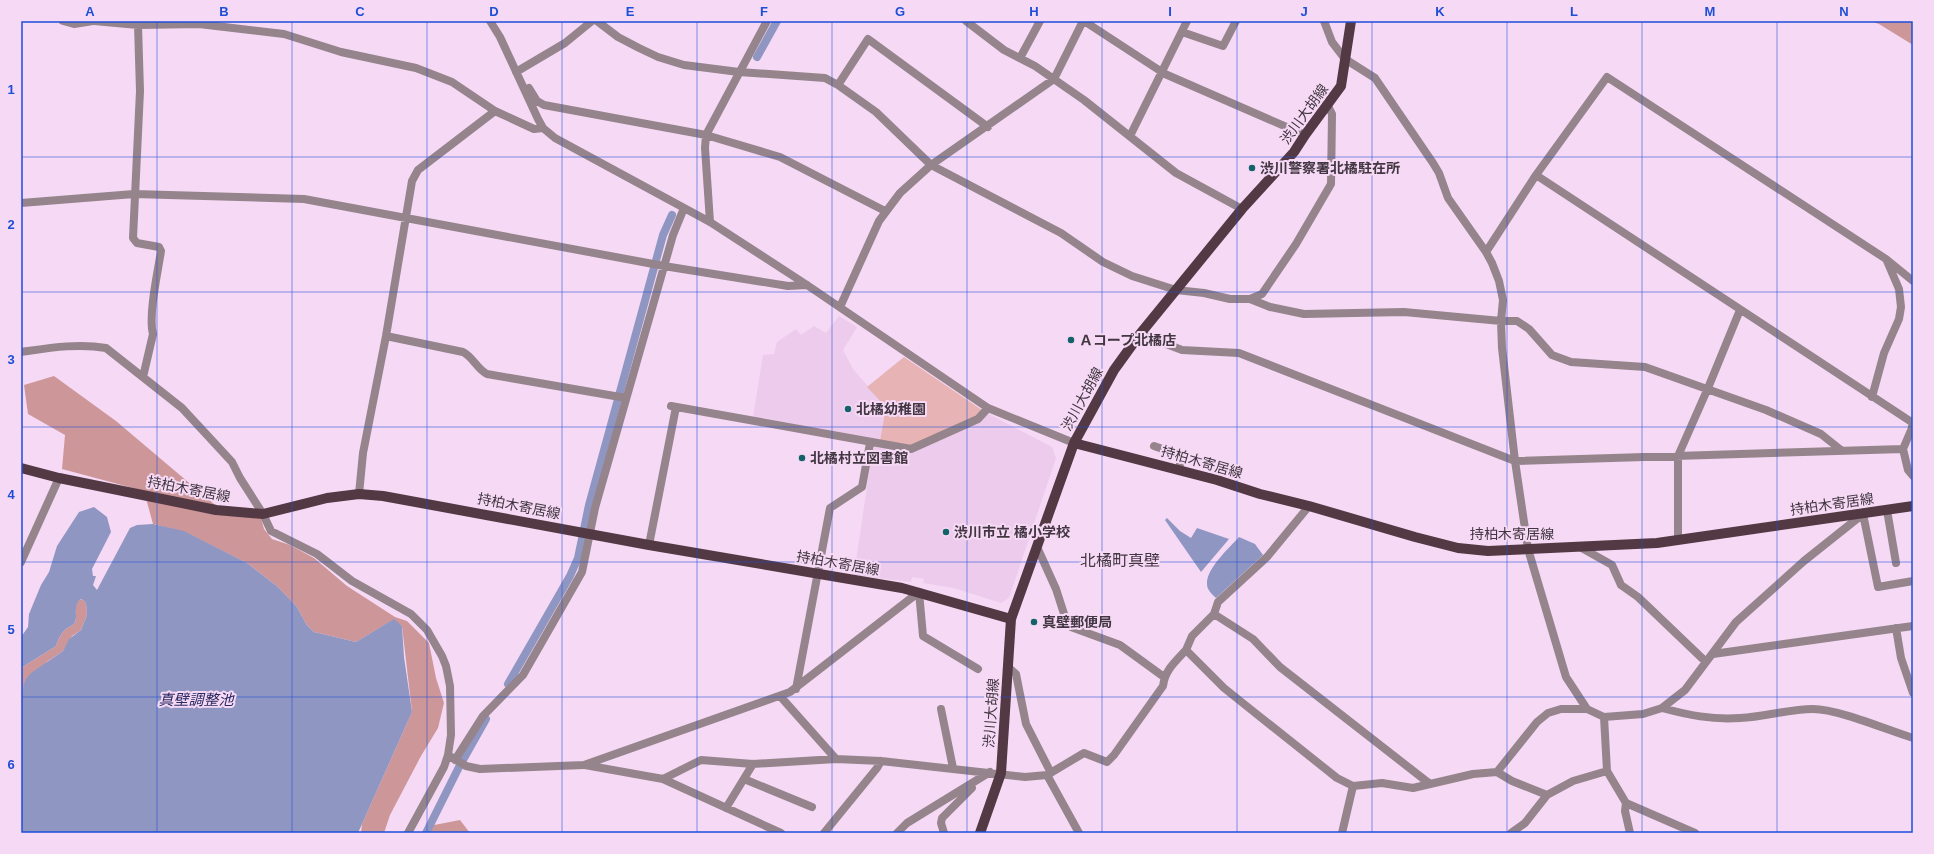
<svg xmlns="http://www.w3.org/2000/svg" width="1934" height="854" viewBox="0 0 1934 854" font-family="Arial,'Noto Sans JP',sans-serif">
<rect width="100%" height="100%" fill="#f6d9f5"/>
<path fill="#edcbec" d="M839 316 857 327 843 350 853 369 886 407 880 441 753 417 763 355 774 354 777 342 796 329 801 335 814 326 826 333Z
M987 413 1052 447 1056 458 1009 598 1001 603 954 588 923 583 924 579 912 577 911 582 854 575 873 446 915 451 980 422Z"/>
<path fill="#e7b3b5" d="M904 357 982 410 977 417 912 447 880 441 886 407 867 387Z"/>
<path fill="#cd979a" d="M1870 21H1913V45L1879 24Z
M54 376 116 421 220 509 261 518 264 529 272 539 290 545 314 558 347 586 395 617 407 621 429 643 436 678 444 703 438 728 421 756 390 815 384 833H361L362 824 412 712 402 626 393 620 356 642 314 632 306 624 297 607 278 587 247 563 185 532 153 524 144 491 62 469 65 435 28 414 24 385Z
M79 599 83 600 86 603 87 615 81 630 72 636 63 651 48 661 23 687 21 693V668L56 646C58 640 61 633 66 629 68 627 72 626 74 624 79 618 72 608 79 599Z
M460 820 470 833H423L429 826Z"/>
<path fill="#9096c2" d="M94 507 107 517 111 532 92 569 93 576H96L93 585 97 590 130 528 137 525 153 524 184 531 247 563 278 587 297 607 306 624 314 632 356 642 394 619 402 626 404 657 412 712 358 833H21V693L26 679 31 673 63 651 69 639 81 630 87 615 86 603 83 600 80 599C72 608 79 618 74 624 72 626 68 627 66 629 61 633 58 640 56 646L21 668V637L28 627 29 614 41 585 49 572 57 546 79 512Z
M1167 518 1180 531 1191 538 1197 528 1229 539 1201 572 1165 520Z
M1239 537 1255 544 1263 555 1216 598C1212 594 1207 590 1207 584 1206 569 1229 548 1239 537Z"/>
<g fill="none" stroke-linecap="round" stroke-linejoin="round">
<path stroke="#9096c2" stroke-width="8" d="M757 57 777 21
M508 684 570 576 578 558 589 505 663 235 672 215
M426 833 459 767 486 719"/>
<path stroke="#95848b" stroke-width="8" d="M63 21 74 24 93 21
M94 21 138 25 199 24 284 34 341 52 416 68 452 82 495 111 534 129 543 128
M490 21 500 37 538 119 543 128 555 138 710 222 807 285 988 408 1074 443
M597 21 618 37 639 48 658 57 684 65 739 72 825 78 838 85 876 112 931 165 1061 233 1103 262 1132 276 1176 290 1204 293 1230 299H1250L1270 307 1304 314 1404 312 1501 321H1517L1529 329 1552 355 1571 362 1645 367 1766 410 1821 434 1841 450
M966 21 1004 50 1035 66 1084 100 1176 173 1242 209
M1084 21 1165 74 1305 135
M1324 21 1332 42 1345 59 1375 78 1433 163 1439 173 1448 198 1486 252 1492 263 1499 281 1503 300 1501 321 1502 348 1515 461 1528 549 1566 677 1587 709
M138 25 140 91 133 238 137 243 159 247 161 251C158 271 148 315 153 334L143 377
M1182 32 1223 46 1236 21
M1020 58 1040 21
M516 72 565 43 592 21
M838 85 868 39 988 127
M529 88 537 101 544 105 706 135 780 157 885 211
M1130 136 1187 21
M1536 175 1913 423
M21 203 134 194 304 199 664 266 788 286 807 285
M710 222 705 148 706 135 767 21
M1486 252 1536 175 1607 77 1886 259 1913 281
M1250 299 1262 294 1296 244 1331 184 1332 114 1328 106
M840 307 879 221 900 193 931 165 1054 79 1083 21
M1140 334 1182 350 1239 353 1515 461 1903 449 1912 428V423
M386 336 463 352C473 357 477 369 487 374L626 398
M21 352C49 348 78 343 106 348L182 408 232 462 240 478 263 514 271 531 317 554 352 581 411 614 427 630 442 656 446 666 450 686 451 735 448 755 444 767 408 833
M1872 397 1884 353 1899 319 1901 307 1899 289 1887 261
M671 406 911 449 978 419 988 408
M1154 446 1174 453 1181 459 1179 470
M1903 449 1908 470 1913 476
M359 494 363 453 386 336 412 181 418 170 495 111
M1309 506 1267 557 1218 602 1214 614 1192 636 1186 650 1224 688 1254 712 1337 778 1353 786 1382 783 1413 788 1473 774 1497 772 1537 722 1548 713 1561 709H1587L1604 717 1643 714 1662 708 1685 690 1736 622 1804 561 1863 514 1878 587 1913 581
M1887 510 1896 563
M1678 540V456L1708 388 1740 310
M649 545 676 407
M1037 547 1056 589 1066 620 1071 627 1120 645 1164 677
M1580 547 1612 565 1621 585 1638 597 1706 662
M21 562 59 478
M1214 614 1253 639 1280 667 1430 784
M1896 628 1901 658 1913 693
M1713 654 1913 626
M1008 667 1016 674 1026 724 1051 773
M796 689 830 508 862 487 870 443
M780 696 836 759
M1662 708C1688 715 1712 720 1740 718 1765 717 1788 709 1813 709 1838 709 1887 730 1913 738
M941 709 953 768
M1604 717 1607 771 1626 803 1625 811 1630 833
M448 755 466 766 480 769 584 765 790 692 919 592 923 636 978 669
M455 760 483 716 523 675 582 572 595 508 673 235 684 208
M585 765 663 779 701 760 753 764 836 759 881 761 1025 777 1047 775 1079 833
M1497 772 1512 781 1547 795 1573 781 1607 771
M1047 775 1084 753 1107 762 1114 755 1163 686C1165 670 1175 662 1186 650
M663 779 781 833
M744 779 812 807
M1626 803 1695 833
M726 808 753 764
M824 833 877 768 881 761
M897 833 907 823 990 772
M944 833 941 823 942 818 972 788 971 784
M1342 833 1353 786
M1511 833 1525 823 1547 795"/>
<path stroke="#533944" stroke-width="10" d="M1074 443 1217 480 1260 494 1309 506 1415 537 1458 548 1488 551 1657 543 1913 506
M21 468 59 478 216 510 263 514 327 498 359 494 383 496 649 545 902 588 1011 619
M980 833 1001 773 1011 619 1074 443 1114 370 1140 334 1242 209 1294 152 1305 135 1341 86 1351 21"/>
</g>
<path fill="none" stroke="#1d4ed8" stroke-width="1" stroke-opacity="0.55" d="M157 21V833M292 21V833M427 21V833M562 21V833M697 21V833M832 21V833M967 21V833M1102 21V833M1237 21V833M1372 21V833M1507 21V833M1642 21V833M1777 21V833M21 157H1913M21 292H1913M21 427H1913M21 562H1913M21 697H1913"/>
<g fill="#13626a" stroke="#f6d9f5" stroke-width="1.5">
<circle cx="1252" cy="168" r="4"/>
<circle cx="1071" cy="340" r="4"/>
<circle cx="848" cy="409" r="4"/>
<circle cx="802" cy="458" r="4"/>
<circle cx="946" cy="532" r="4"/>
<circle cx="1034" cy="622" r="4"/>
</g>
<g text-anchor="middle" dominant-baseline="central" stroke-width="4" stroke-linejoin="round" paint-order="stroke">
<g font-size="14" fill="#413641" stroke="#f6d9f5">
<text transform="translate(1304 114) rotate(-54)">渋川大胡線</text>
<text transform="translate(1082 399) rotate(-61)">渋川大胡線</text>
<text transform="translate(1202 462) rotate(16)">持柏木寄居線</text>
<text transform="translate(189 489) rotate(11)">持柏木寄居線</text>
<text transform="translate(1832 504) rotate(-8)">持柏木寄居線</text>
<text transform="translate(519 506) rotate(11)">持柏木寄居線</text>
<text x="1512" y="534">持柏木寄居線</text>
<text transform="translate(838 563) rotate(10)">持柏木寄居線</text>
<text transform="translate(991 713) rotate(-86)">渋川大胡線</text>
</g>
<g font-size="14" font-weight="bold" fill="#413641" stroke="#f6d9f5" text-anchor="start">
<text x="1260" y="168">渋川警察署北橘駐在所</text>
<text x="1079" y="340">Ａコープ北橘店</text>
<text x="856" y="409">北橘幼稚園</text>
<text x="810" y="458">北橘村立図書館</text>
<text x="954" y="532">渋川市立 橘小学校</text>
<text x="1042" y="622">真壁郵便局</text>
</g>
<g font-size="15" font-style="italic" fill="#292a61" stroke="#f6d9f5">
<text x="196" y="699">真壁調整池</text>
</g>
<g font-size="16" fill="#413641" stroke="#f6d9f5">
<text x="1120" y="560">北橘町真壁</text>
</g>
</g>
<rect width="1934" height="854" fill="none" stroke="#f6d9f5" stroke-width="44"/>
<rect x="22" y="22" width="1890" height="810" fill="none" stroke="#1d4ed8" stroke-width="1.5"/>
<g font-size="13" text-anchor="middle" font-weight="bold" fill="#1d4ed8">
<text x="90" y="16">A</text>
<text x="224" y="16">B</text>
<text x="360" y="16">C</text>
<text x="494" y="16">D</text>
<text x="630" y="16">E</text>
<text x="764" y="16">F</text>
<text x="900" y="16">G</text>
<text x="1034" y="16">H</text>
<text x="1170" y="16">I</text>
<text x="1304" y="16">J</text>
<text x="1440" y="16">K</text>
<text x="1574" y="16">L</text>
<text x="1710" y="16">M</text>
<text x="1844" y="16">N</text>
<text x="11" y="94">1</text>
<text x="11" y="229">2</text>
<text x="11" y="364">3</text>
<text x="11" y="499">4</text>
<text x="11" y="634">5</text>
<text x="11" y="769">6</text>
</g>
</svg>
